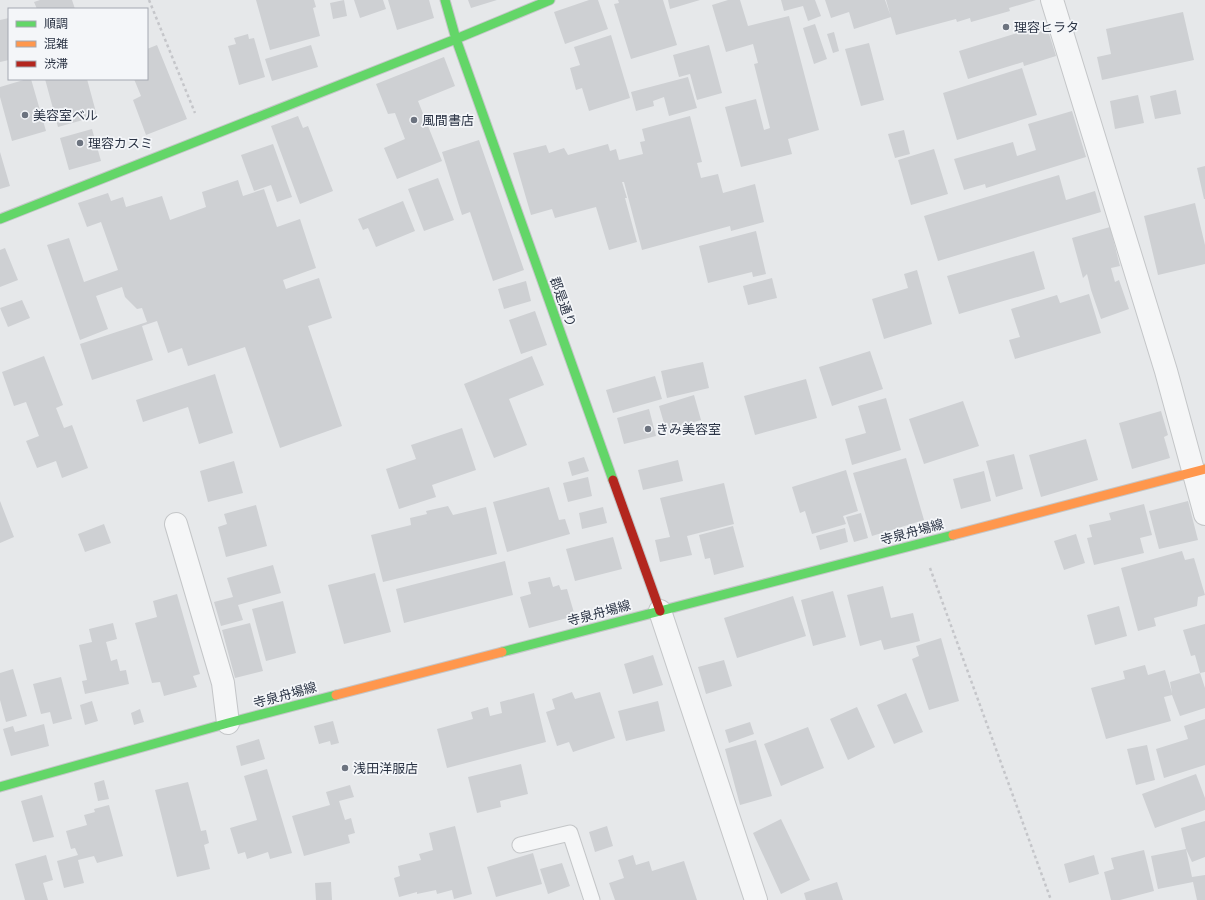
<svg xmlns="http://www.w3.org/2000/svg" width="1205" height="900" viewBox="0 0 1205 900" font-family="'Fira Sans','Noto Sans JP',sans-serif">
<rect width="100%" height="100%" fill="#e6e8ea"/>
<path fill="#ced0d3" d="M40 0H72L75 9H37L34 2Z
M256 0H314L316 7 313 8 320 36 270 50Z
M344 0 347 16 333 19 330 3Z
M354 0H383L386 9 360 18Z
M388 0H429L434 18 397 30Z
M468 0H497L471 8Z
M589 0H598L608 29 565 44 554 12Z
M618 0H663L677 45 631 59 614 4 619 3Z
M668 0H700L670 9Z
M728 0H740L748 26 789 16 819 130 788 139 792 154 741 167 725 107 756 99 764 130 770 128 754 64 758 63 753 44 726 52 712 5Z
M781 0H815L821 16 808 21 803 6 784 11Z
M825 0H885L891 17 854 29 849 12 831 18Z
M886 0H1036L1009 8 1010 11 971 22 970 18 957 22 956 19 896 35Z
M1183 12 1194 60 1102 80 1097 57 1111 54 1106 29Z
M9 18V60L0 62V20Z
M815 24 827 59 814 64 803 28Z
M1046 24 1056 56 1024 66 1023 62 968 79 959 51Z
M834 32 839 51 833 53 827 34Z
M248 34 249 39 254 38 265 77 239 85 228 46 236 44 234 38Z
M611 35 630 98 589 111 582 88 576 90 570 68 580 65 574 47Z
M869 43 884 100 861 106 845 49Z
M157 45 187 119 146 135 133 100 141 96 134 79H147V49Z
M311 45 318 67 272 81 265 59Z
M709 45 722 93 697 100 690 74 679 77 673 55Z
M444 57 455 86 418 101 442 161 397 179 384 148 405 139 395 113 388 114 376 84Z
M1022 68 1037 115 957 140 943 93Z
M688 77 697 108 669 116 664 97 653 101 654 106 636 111 631 92Z
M27 79H31L46 131 12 141 0 97V87Z
M45 79H87L97 116 58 127Z
M1176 90 1181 114 1155 119 1150 96Z
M1138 95 1144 123 1115 129 1110 101Z
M1072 111 1086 157 986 188 985 184 964 190 954 159 1013 142 1017 156 1036 150 1028 124Z
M298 116 303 128 308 126 333 191 300 204 271 126Z
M690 116 702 162 697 163 701 178 718 174 723 193 755 184 764 222 731 231 730 226 642 250 624 182H622L627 198H625L637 242 609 250 596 207 555 218 552 209 531 215 513 153 546 145 549 153 564 148 568 155 608 144 610 151 616 149 619 160 643 154 640 142 645 141 642 129Z
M92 129 101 161 69 170 60 138Z
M904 130 910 154 895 158 888 134Z
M479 140 524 270 493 281 470 212 462 215 442 152Z
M273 144 292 197 277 202 271 185 254 191 241 155Z
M934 149 948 194 911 205 898 160Z
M0 152 10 186 0 189Z
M1205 166V199H1204L1197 168Z
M1059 175 1066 200 1095 191 1101 212 938 261 924 216Z
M438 178 454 220 424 231 408 189Z
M238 180 243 196 264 189 277 227 300 219 316 268 283 280 286 289 319 278 332 318 308 326 342 426 280 448 245 347 188 366 182 348 168 353 157 321 142 326 153 360 92 380 80 344 147 322 142 308 137 309 125 297 122 287 96 296 108 329 80 340 47 245 69 238 84 282 118 270 101 222 87 227 78 203 108 193 111 201 123 197 126 207 162 196 170 220 206 207 202 192Z
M403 201 415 231 376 247 368 228 363 230 358 219Z
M1195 203 1205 245V264L1158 275 1144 216Z
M1110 227 1120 266 1111 268 1115 282 1119 280 1129 309 1101 319 1091 290 1087 274 1083 278 1072 238Z
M756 231 766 274 753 277 752 272 708 283 699 246Z
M5 248 18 280 0 287V250Z
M1034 251 1045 289 959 314 947 276Z
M917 270 932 324 884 339 872 299 908 288 904 274Z
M772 278 777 298 748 305 743 286Z
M526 281 531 301 504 309 498 289Z
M1089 294 1101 333 1015 359 1009 340 1020 337 1011 309 1057 295 1060 303Z
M22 300 30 318 8 327 0 308Z
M535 311 547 345 521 354 509 320Z
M870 351 883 389 832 406 819 367Z
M44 356 63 405 56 408 64 428 72 425 88 468 62 478 56 461 37 468 26 441 39 436 26 402 14 406 2 372Z
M532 356 544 385 509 399 527 445 494 458 464 384Z
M703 362 709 388 667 398 661 371Z
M215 374 233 433 199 444 188 407 143 422 136 400Z
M655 376 662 399 613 413 606 390Z
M806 379 817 418 755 435 744 396Z
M694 395 701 420 666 430 659 406Z
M886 398 901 450 852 465 845 439 866 433 858 406Z
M963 401 979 446 924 464 909 419Z
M649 409 656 436 624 444 617 418Z
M1161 411 1168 435 1164 437 1170 458 1132 469 1119 423Z
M462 428 476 470 432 485 436 497 399 509 386 469 416 459 411 445Z
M1086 439 1098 480 1041 497 1029 455Z
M1014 454 1023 489 996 497 986 461Z
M584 457 589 471 572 476 568 462Z
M906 458 924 520 872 536 853 473Z
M678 460 683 481 643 490 638 470Z
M234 461 243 493 208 502 200 471Z
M846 470 858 511 843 516 846 524 812 534 805 511 800 513 792 487Z
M984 471 991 501 961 509 953 479Z
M588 477 592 496 568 502 563 483Z
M724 483 734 524 687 536 692 555 660 562 655 540 670 537 660 498Z
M549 487 559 520 565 519 570 534 507 552 493 502Z
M0 501 14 537 0 543Z
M1188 501 1198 540 1159 549 1149 511Z
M1144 504 1152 535 1140 538 1144 553 1094 565 1087 538 1092 537 1089 525 1111 520 1109 513Z
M256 505 267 546 226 557 218 527 227 524 224 514Z
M448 506 453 515 486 507 497 554 383 582 371 535 411 525 410 518 427 514 426 511Z
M603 507 607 523 582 529 579 513Z
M861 513 868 538 854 542 846 517Z
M104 524 111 543 85 552 78 534Z
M733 526 744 567 714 575 710 558 705 559 699 535Z
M845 528 848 542 820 550 816 536Z
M1076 534 1085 563 1064 570 1054 541Z
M613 537 622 569 575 581 566 549Z
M1182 551 1185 560 1194 558 1205 595 1198 597 1197 606 1154 618 1156 626 1138 631 1121 568Z
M505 561 513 595 404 623 396 589Z
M273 565 281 593 238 605 243 620 221 626 214 602 233 597 227 578Z
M375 573 391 632 344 644 328 585Z
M550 577 553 587 559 585 561 590 567 589 575 616 529 628 520 597 531 594 528 582Z
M883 586 891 618 913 613 920 641 884 650 881 640 860 646 847 595Z
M833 591 846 637 813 646 801 600Z
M177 594 200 674 193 676 197 687 164 696 160 682 152 683 135 623 157 617 153 601Z
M793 596 806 636 737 658 724 618Z
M283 601 296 653 266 661 252 609Z
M1119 606 1127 636 1095 645 1087 615Z
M113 623 117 639 106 642 111 661 117 659 120 671 126 670 129 684 85 694 82 681 87 680 79 645 92 642 89 629Z
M250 623 263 671 235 678 222 630Z
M1205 624V672L1200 673 1205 688V708L1180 716 1172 695 1164 697 1171 721 1106 739 1091 688 1125 679 1123 671 1145 665 1148 675 1165 670 1172 693 1170 682 1200 673 1195 655 1191 656 1183 630Z
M941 638 959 701 929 710 912 659 919 656 916 646Z
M653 655 663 685 633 694 624 664Z
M724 660 732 686 706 694 698 667Z
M13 669 27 716 6 722 0 700V673Z
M61 677 72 719 53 724 50 712 41 714 33 684Z
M572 692 575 699 600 692 615 738 573 752 569 742 557 746 546 712 555 709 552 699Z
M534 693 546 742 447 768 437 729 473 719 471 712 488 707 490 716 502 713 500 702Z
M906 693 923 732 894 744 877 705Z
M92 701 98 721 85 725 80 705Z
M658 701 665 731 626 741 618 711Z
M857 707 875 747 848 760 830 719Z
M140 709 144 722 134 725 131 713Z
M1205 719V765L1164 778 1156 749 1188 739 1184 726Z
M333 721 339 743 331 745 330 741 319 744 314 726Z
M750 722 754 734 729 743 725 730Z
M44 724 49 746 11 756 3 729 13 726 15 732Z
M808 727 824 768 781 786 764 744Z
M259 739 265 759 241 766 236 746Z
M756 740 772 796 740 805 725 749Z
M1147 745 1155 780 1136 785 1127 749Z
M521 764 528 794 500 801 501 807 477 813 468 777Z
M267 769 292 853 270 859 268 852 247 859 245 852 238 854 230 828 257 820 244 776Z
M1196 774 1205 798V810L1155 828 1142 794Z
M104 780 109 799 98 801 94 783Z
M188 782 201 831 206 830 209 843 204 845 210 869 177 877 155 790Z
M350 785 354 797 339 801 345 820 351 818 355 833 348 835 350 843 304 856 292 816 330 805 326 792Z
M42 795 54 837 33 842 21 801Z
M109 805 123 856 97 863 94 856 78 860 84 883 64 888 57 861 78 855 75 848 71 849 66 831 87 825 84 815 95 812 94 809Z
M781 819 810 880 781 894 753 833Z
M1205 821V857L1192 862 1186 849 1192 877 1205 875V900H1197L1193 882 1158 889 1151 856 1186 849 1181 828Z
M455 826 472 894 454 899 452 890 437 894 436 890 417 894V892L399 897 394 878 400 876 398 866 421 860 419 854 433 850 429 833Z
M607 826 613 846 595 852 589 832Z
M1144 850 1154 891 1120 900H1111L1104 872 1114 869 1111 858Z
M533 853 542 884 496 897 487 867Z
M46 855 53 880 43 883 48 900H25L15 864Z
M633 855 636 865 649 861 652 871 684 861 697 900H615L609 883 624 878 618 860Z
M1094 855 1099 874 1069 883 1064 864Z
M562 863 570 886 548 894 540 869Z
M331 882 332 900H316L315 883Z
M837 882 843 900H806L804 893Z"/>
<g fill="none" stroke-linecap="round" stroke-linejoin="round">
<defs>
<path id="lane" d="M520 845 570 833 592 900"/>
<path id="street" d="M1052 0 1166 371 1205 514
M176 524 223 683 228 723
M660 611 756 900"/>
<path id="fast" d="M445 0 456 39 613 480
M0 219 456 39 550 0
M502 652 953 535
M0 787 228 723 336 695"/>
<path id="slow" d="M953 535 1205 469
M336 695 502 652"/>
<path id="jam" d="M613 480 660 611"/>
</defs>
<use href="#lane" stroke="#c4c6c8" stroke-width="17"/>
<use href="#street" stroke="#c4c6c8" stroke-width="24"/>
<use href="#fast" stroke="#c4c6c8" stroke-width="11"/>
<use href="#slow" stroke="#c4c6c8" stroke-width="11"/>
<use href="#jam" stroke="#c4c6c8" stroke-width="11"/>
<path stroke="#c5c6ca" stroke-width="2.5" stroke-dasharray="3 3" stroke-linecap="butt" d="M149 0 195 113
M930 568 1051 900"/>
<use href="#lane" stroke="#f5f6f7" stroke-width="15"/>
<use href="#street" stroke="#f5f6f7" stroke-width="22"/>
<use href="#fast" stroke="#63d668" stroke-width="9"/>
<use href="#slow" stroke="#ff974d" stroke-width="9"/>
<use href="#jam" stroke="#b3261e" stroke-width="9"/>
</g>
<g fill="#6c737f" stroke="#f4f6f9" stroke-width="1.5">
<circle cx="1006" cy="27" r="4"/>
<circle cx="25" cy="115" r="4"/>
<circle cx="414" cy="120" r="4"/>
<circle cx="80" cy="143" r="4"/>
<circle cx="648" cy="429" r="4"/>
<circle cx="345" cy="768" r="4"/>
</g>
<g text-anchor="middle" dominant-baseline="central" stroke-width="3.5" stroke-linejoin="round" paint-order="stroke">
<g font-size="13" fill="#2b3445" stroke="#f4f6f9" text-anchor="start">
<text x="1014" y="27">理容ヒラタ</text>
<text x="33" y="115">美容室ベル</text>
<text x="422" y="120">風間書店</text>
<text x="88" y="143">理容カスミ</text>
<text x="656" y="429">きみ美容室</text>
<text x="353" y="768">浅田洋服店</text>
</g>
<g font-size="13" fill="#2b3445" stroke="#f4f6f9">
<text transform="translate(563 302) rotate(70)">郡是通り</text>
<text transform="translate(912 532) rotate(-15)">寺泉舟場線</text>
<text transform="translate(599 613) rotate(-15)">寺泉舟場線</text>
<text transform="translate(285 695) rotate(-15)">寺泉舟場線</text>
</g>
</g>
<rect x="8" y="8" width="140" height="72" fill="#f4f6f9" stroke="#a4a8b1"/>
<rect x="16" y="21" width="20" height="6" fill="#63d668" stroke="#a4a8b1"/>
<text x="44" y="28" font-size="12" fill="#2b3445">順調</text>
<rect x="16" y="41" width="20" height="6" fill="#ff974d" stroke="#a4a8b1"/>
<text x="44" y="48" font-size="12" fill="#2b3445">混雑</text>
<rect x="16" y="61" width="20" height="6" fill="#b3261e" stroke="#a4a8b1"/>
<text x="44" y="68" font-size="12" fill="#2b3445">渋滞</text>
</svg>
